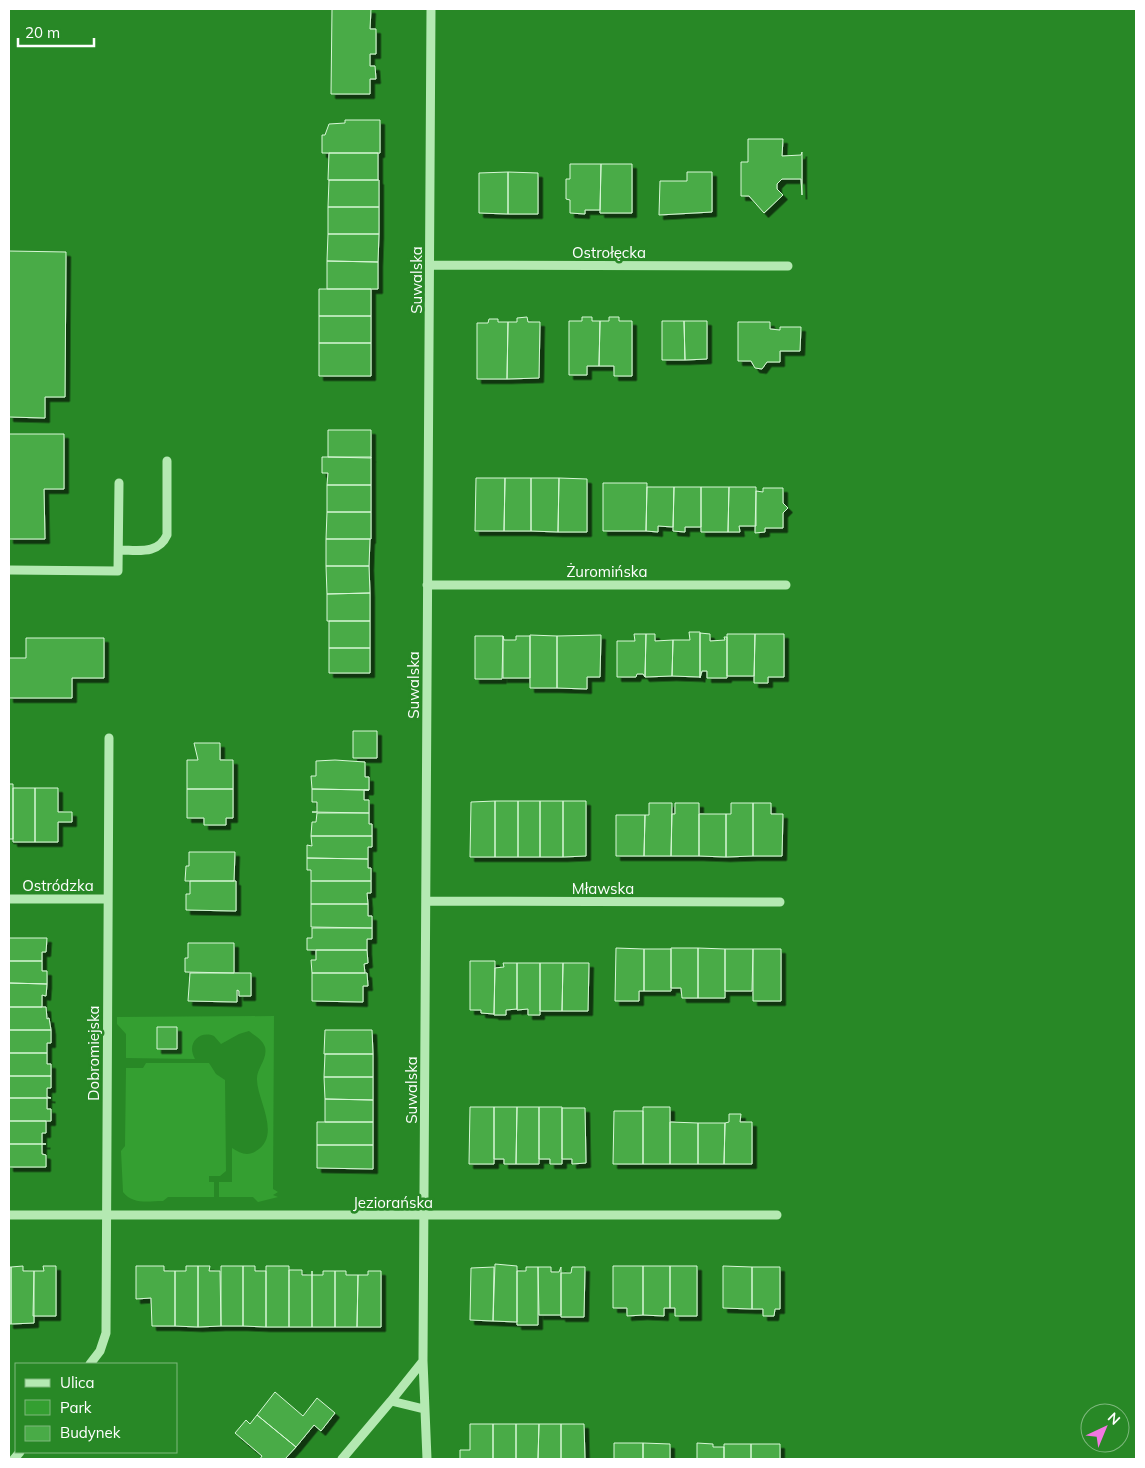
<svg xmlns="http://www.w3.org/2000/svg" width="1145" height="1468" viewBox="0 0 1145 1468" font-family="Mulish,sans-serif">
<defs>
<filter id="shadow"><feDropShadow dx="4.5" dy="4.5" stdDeviation="0" flood-color="#0009"/></filter>
</defs>
<rect width="100%" height="100%" fill="#288826"/>
<path fill="#349f31" d="M274 1016 273 1189 278 1192 273 1195 278 1197 258 1202 253 1197H219V1182H232V1148C240 1153 247 1157 256 1151 282 1136 257 1099 257 1080 256 1069 268 1059 265 1047 262 1039 255 1036 249 1031L239 1034 221 1044 214 1036C199 1030 186 1044 195 1059L126 1058V1034L117 1024V1017Z
M146 1063H209L216 1074 225 1080 226 1171 220 1176H209V1182H214V1197H168L163 1201C149 1201 133 1205 123 1192L121 1151 125 1146 126 1068H143Z"/>
<path fill="#49ab47" stroke="#d7f7d6" filter="url(#shadow)" d="M332 9H371L370 29H376V54H370V66H375L376 79H370V94H331Z
M345 120H380V153H322V135H325L329 124 345 123Z
M748 139H783L782 156 801 155 802 152V195L801 179H782L777 184V189L783 195 764 213 749 196H741V162H748Z
M329 153H378V180H328Z
M570 164H601L600 210H585V214L570 213V200L566 199V179H570Z
M601 164H632V213H600Z
M508 172 538 173V214H508Z
M508 172V214L479 213V173Z
M687 172H712V212L659 215 660 181H687Z
M329 180H379V207H328Z
M328 207H379V234H328Z
M328 234H379L378 262 327 261Z
M9 251 66 252 65 397H45V418L9 417Z
M327 261 378 262V289H327Z
M319 289H371V316H319Z
M319 316H371V343H319Z
M527 317 528 322H540L539 378 507 379 508 322H517V318Z
M582 317H592V321H600L599 366H587V375H569V321H582Z
M609 317H619V321H632V376H614V366H599L600 321H609Z
M489 319H498V322H508L507 379H477V323H488Z
M662 321H684L685 360H662Z
M684 321H707V359L685 360Z
M738 322H770V329L780 330V327H801L800 351H780V362H767L762 369 755 368 751 361H738Z
M319 343H371V376H319Z
M328 430H371V458L328 457Z
M9 434H64V489H44L45 539H9Z
M322 457H371V485H327L328 473H322Z
M476 478H505L504 531H475Z
M505 478H531V531H504Z
M531 478H559L558 532 531 531Z
M559 478 587 479V532H558Z
M603 483H647L646 531H603Z
M327 485H371V512H327Z
M647 487H674L673 527 658 526V532L646 531Z
M674 487H701V527H685V532L673 531Z
M701 487H729L728 532H701Z
M729 487H756V526H739L740 532H728Z
M763 488H783V503L788 508 783 513V528H765V532L755 533 756 491 763 492Z
M327 512H371V539H326Z
M326 539H370L369 566H326Z
M326 566H369L370 593 327 594Z
M370 593V621H327V594Z
M329 621H370V648H329Z
M689 632H700V677L672 676 673 640H690Z
M700 633 710 634V641L725 640 724 637H727V678H707V671H702L700 678Z
M634 634H646L645 677 643 674H637L636 677H617V641H635Z
M646 634H655V641L673 640 672 676 645 677Z
M727 634H755L754 676H727Z
M755 634H784V677H768V683H754Z
M530 635 557 636V688H530Z
M601 635 600 677H587V689L557 688V636Z
M475 636H503L502 679H475Z
M503 636 504 640H516V636H530V678H503Z
M26 638H104V678H72V698H9V658H26Z
M329 648H370V673H329Z
M353 731H377V758H353Z
M194 743H220V760H233V789H187V760H198Z
M335 760 365 762V777H369V790L312 789 311 776H316V761Z
M9 784H13V839H9Z
M13 788H35V842H13Z
M35 788H58V812H72V822H58V842H35Z
M187 789H233V818H226V825H204V818H187Z
M312 789 369 790H364V800H369V813L312 812H317V802H312Z
M495 801V857H470L471 802Z
M495 801H518V857H495Z
M518 801H540V857H518Z
M540 801H563V857H540Z
M563 801H586V856L563 857Z
M649 803H672L671 856H644L645 815H649Z
M675 803H699V856H671L672 814H675Z
M731 803H753V856L726 857V814H731Z
M753 803H771V814H783L782 856H753Z
M317 813H369V824H372V836H311L312 822H316Z
M699 814H726V857L699 856Z
M616 815H645L644 856H616Z
M311 836H372V847H368V859L307 858V845L312 846Z
M189 852H235L234 881H185L186 866H189Z
M307 858 368 859V868H371V881H311V870H307Z
M190 881H236V911L186 910V894H190Z
M311 881H371V893H367L368 904H311Z
M311 904H368V916H372V928L311 927Z
M312 928H372V939H367V950H307V938H312Z
M9 938H47L46 952H42V961H9Z
M188 943H234V973L185 972V958H188Z
M616 948 644 949V991H639V1001H615Z
M671 948H698V998H682L681 988H671Z
M698 948 725 949V998H698Z
M644 949H671V991H644Z
M725 949H753L752 991H725Z
M753 949H781V1001H753Z
M316 950H367L368 963 364 964 365 973H312L311 960H316Z
M9 961H42V971H47V984L9 983Z
M470 961H495L494 1014 481 1013V1010H470Z
M503 963H517V1009L506 1010V1015H494L495 968 504 967Z
M517 963H540V1015H528V1009L517 1010Z
M540 963H563L562 1011H540Z
M563 963H589L588 1011H562Z
M190 973H251V996H239V991L237 990V1002L188 1001Z
M312 973H367L368 986H363V1002L312 1001Z
M9 983 47 984 46 996 42 995V1007H9Z
M9 1007H46L47 1019 49 1018 51 1030H9Z
M157 1027H177V1049H157Z
M9 1030H51V1043H47V1053H9Z
M325 1030H372L373 1054H324Z
M9 1053H47V1064H51V1076H9Z
M325 1054H373V1077H324Z
M9 1076H51V1088H47V1097L51 1098H9Z
M324 1077H373V1100L325 1099Z
M9 1098H47V1109H51V1121H9Z
M325 1099 373 1100V1122H325Z
M470 1107H494V1164H469Z
M494 1107H517L516 1164H504V1159H494Z
M517 1107H539V1164H516Z
M539 1107H562V1164H550V1159H539Z
M643 1107H670V1164H643Z
M562 1108H585L586 1163 572 1164V1159H562Z
M614 1111H643V1164H613Z
M729 1114H741L740 1122H752V1164H724L725 1123 729 1122Z
M9 1121H46V1133H42V1144H9Z
M317 1122H373V1145H317Z
M670 1122 698 1123V1164H670Z
M698 1123H725L724 1164H698Z
M9 1144H46H42V1154L46 1155V1167H9Z
M317 1145H373V1169L317 1168Z
M495 1264 517 1266V1322L493 1321Z
M23 1266V1271H34V1323L11 1324V1267Z
M43 1266H56V1316H33L34 1271H44Z
M136 1266H164V1271H175V1326H152L151 1298 136 1299Z
M186 1266H198V1327L175 1326V1271H186Z
M198 1266H210L209 1271H220L221 1326 198 1327Z
M221 1266H243V1326H221Z
M243 1266H255V1271H266V1327L243 1326Z
M266 1266H289V1327H266Z
M613 1266H643V1315L627 1316V1308H613Z
M643 1266H670V1308H664V1316L643 1315Z
M670 1266H697V1316H675V1308H670Z
M723 1266 752 1267V1309L723 1308Z
M9 1267H11V1324H9Z
M494 1267 493 1321 470 1320 471 1268Z
M526 1267H538V1325H517V1271H526Z
M538 1267H551V1272H559L561 1267V1315H539Z
M572 1267H585L584 1317H561V1273H571Z
M752 1267H780V1309H775L774 1316H763V1309H752Z
M289 1270H302V1275H312V1271V1327H289Z
M323 1271H335V1327H312V1275H323Z
M335 1271H346V1275H358L357 1327H335Z
M368 1271H381V1327H357L358 1275H368Z
M275 1392 303 1416 317 1398 335 1413 321 1431 314 1425 296 1447 257 1415Z
M257 1415 296 1447 285 1459H260L262 1456 235 1433 246 1420 250 1424Z
M470 1424H493V1459H460V1450H470Z
M493 1424H516V1459H493Z
M516 1424H539L538 1459H516Z
M539 1424H561V1459H538Z
M561 1424H584L585 1459H561Z
M614 1443H643V1459H614Z
M643 1443 670 1444V1459H643Z
M697 1443 713 1444V1447H724V1459H697Z
M724 1444H751V1459H724Z
M751 1444H780V1459H751Z"/>
<g fill="none" stroke-linecap="round" stroke-linejoin="round">
<path stroke="#b4e9b2" stroke-width="9" d="M430 265 788 266
M119 550C138 550 158 555 167 535V461
M9 570 118 571 119 483
M427 585H786
M9 899H108
M426 901 780 902
M9 1215H777
M423 1361 427 1459
M90 1364 100 1351 106 1333 109 738
M391 1401 423 1361 431 9
M14 1459 20 1452
M342 1459 391 1401 424 1409"/>
</g>
<g text-anchor="middle" dominant-baseline="central" stroke-width="5" stroke-linejoin="round" paint-order="stroke">
<g font-size="15" fill="#fff" stroke="#288826">
<text x="609" y="252">Ostrołęcka</text>
<text transform="translate(416 280) rotate(-90)">Suwalska</text>
<text x="607" y="571">Żuromińska</text>
<text transform="translate(413 685) rotate(-90)">Suwalska</text>
<text x="58" y="885">Ostródzka</text>
<text x="603" y="888">Mławska</text>
<text transform="translate(93 1053) rotate(-90)">Dobromiejska</text>
<text transform="translate(411 1090) rotate(-90)">Suwalska</text>
<text x="393" y="1202">Jeziorańska</text>
</g>
</g>
<rect width="1145" height="1468" fill="none" stroke="#ffffff" stroke-width="20"/>
<rect x="15" y="1363" width="162" height="90" fill="#288826" stroke="#7eb87d"/>
<rect x="25" y="1379" width="25" height="8" fill="#b4e9b2" stroke="#7eb87d"/>
<text x="60" y="1388" font-size="15" fill="#ffffff">Ulica</text>
<rect x="25" y="1400" width="25" height="15" fill="#349f31" stroke="#7eb87d"/>
<text x="60" y="1413" font-size="15" fill="#ffffff">Park</text>
<rect x="25" y="1426" width="25" height="15" fill="#49ab47" stroke="#7eb87d"/>
<text x="60" y="1438" font-size="15" fill="#ffffff">Budynek</text>
<g transform="translate(1105 1428) rotate(44)"><circle r="24" fill="#288826" stroke="#7eb87d"/>
<path d="M0-4L9 19L0 12L-9 19Z" fill="#f277e2"/>
<text y="-8" font-size="14" font-weight="bold" text-anchor="middle" fill="#ffffff">N</text>
</g>
<path d="M18 38v8h76v-8" fill="none" stroke="#ffffff" stroke-width="2.5"/>
<text x="25" y="38" font-size="15" fill="#ffffff" stroke="#288826" stroke-width="4" paint-order="stroke">20 m</text>
</svg>
